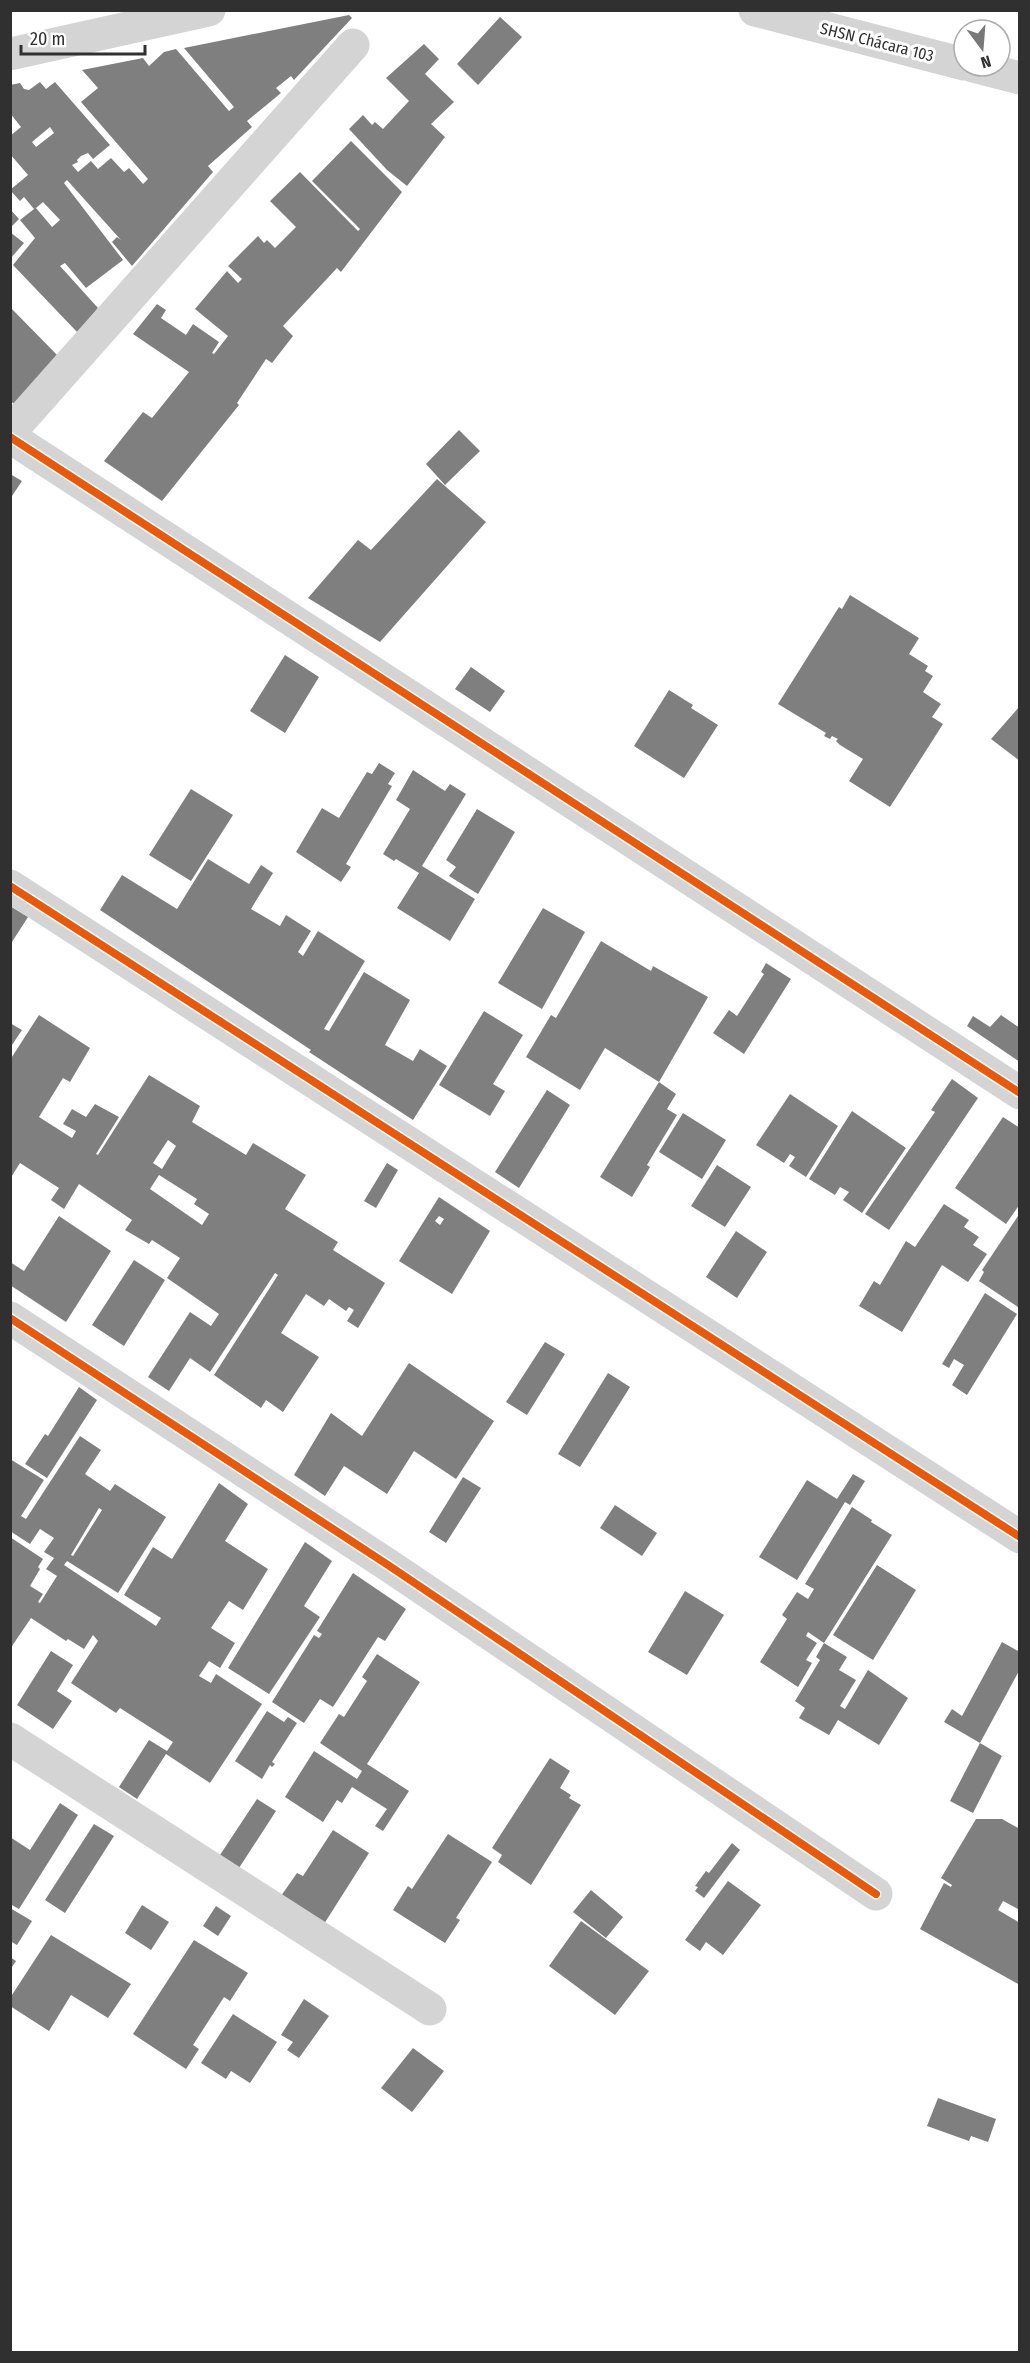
<svg xmlns="http://www.w3.org/2000/svg" width="1030" height="2363" viewBox="0 0 1030 2363" font-family="'Fira Sans Condensed',sans-serif">
<rect width="100%" height="100%" fill="#fff"/>
<path fill="#7f7f7f" fill-rule="evenodd" d="M349 15 352 18 294 80 291 76 276 88 281 93 247 121 252 127 208 166 213 172 132 266 112 242 117 237 121 240 67 180 64 183 123 260 86 288 65 263 60 266 98 308 78 333 13 265 35 238 20 220 34 209 24 197 20 201 10 190 28 175 10 154V136L21 127 10 113V85L20 83 24 89 29 90 40 82 46 89 55 82 110 145 93 159 88 153 81 156 77 160 78 162 72 165 78 172 91 161 98 169 111 158 124 172 129 168 143 184 148 179 81 102 98 88 82 70 143 58 149 66 164 52 176 49 229 111 234 107 184 48ZM50 127 54 133 36 147 32 142ZM43 202 60 220 52 227 36 208Z
M500 17 522 37 478 85 457 64Z
M424 44 439 59 425 74 454 102 431 124 445 137 407 186 387 170 349 129 363 115 372 125 375 122 383 129 409 101 386 78Z
M351 141 402 192 341 272 337 268 283 326 293 336 272 363 266 359 237 403 239 405 162 501 104 461 143 412 152 418 189 372 133 334 157 304 166 310 161 318 186 335 193 324 219 342 212 353 214 354 228 336 195 309 227 271 238 283 242 279 228 266 258 236 264 243 267 240 275 248 296 227 270 201 300 172 358 231 360 229 312 181Z
M10 209 19 219 10 228Z
M10 232 24 243 10 259Z
M10 307 60 358 19 407 10 401Z
M459 430 480 451 445 485 426 464Z
M10 474 22 481 10 499Z
M437 479 486 522 380 642 308 598 358 540 371 550Z
M850 595 919 638 909 654 928 666 925 671 933 676 923 692 941 704 932 717 943 724 890 807 849 781 863 759 840 745 836 741 838 739 832 736 830 739 824 736 826 733 778 704 839 607 842 609Z
M285 655 319 677 285 733 250 711Z
M471 667 505 691 490 712 455 689Z
M669 690 693 705 691 708 718 725 684 778 634 746Z
M1020 706V761L991 739Z
M379 763 395 773 388 784 392 786 346 864 351 867 341 882 296 852 322 808 339 818 367 772 372 774Z
M413 770 445 791 450 784 466 794 422 866 475 899 450 941 397 908 419 873 396 859 394 861 383 854 410 809 396 800Z
M191 789 233 815 191 881 149 855Z
M477 809 515 832 478 894 449 876 456 867 446 860Z
M208 859 249 884 261 865 273 873 251 909 280 926 286 915 311 931 298 952 303 956 318 931 365 961 324 1029 329 1031 364 972 410 1000 385 1045 413 1061 420 1049 447 1066 413 1120 309 1052 311 1050 100 910 122 875 177 909Z
M10 906 28 917 10 945Z
M543 908 585 932 542 1009 498 983Z
M601 941 651 971 653 966 708 997 659 1082 605 1048 580 1090 526 1057 551 1015 556 1018Z
M766 963 791 979 744 1054 713 1033 729 1010 737 1016 764 974 761 972Z
M484 1011 523 1035 493 1084 505 1091 490 1116 439 1085Z
M39 1015 90 1048 70 1082 63 1078 39 1117 72 1138 76 1131 63 1124 72 1109 86 1117 95 1104 119 1117 96 1154 98 1155 149 1075 200 1106 192 1122 246 1155 253 1143 306 1175 285 1209 338 1242 333 1250 385 1283 358 1328 347 1321 354 1310 349 1307 346 1311 329 1299 324 1306 306 1294 281 1333 319 1357 283 1412 266 1400 261 1408 214 1375 278 1275 275 1273 210 1372 190 1358 169 1391 148 1377 190 1312 211 1326 219 1314 167 1278 180 1258 152 1240 149 1244 125 1230 132 1220 79 1184 64 1209 51 1200 59 1188 20 1163 10 1179V1060ZM168 1140 176 1146 162 1169 153 1163ZM159 1175 197 1199 194 1204 209 1214 202 1225 150 1189Z
M1001 1015 1020 1028V1062L967 1026 973 1016 990 1027Z
M10 1023 22 1030 10 1048Z
M952 1079 978 1098 889 1230 865 1214 935 1112 931 1110Z
M659 1082 676 1094 667 1109 677 1115 647 1165 650 1167 632 1197 600 1177Z
M547 1090 570 1105 519 1188 495 1172Z
M790 1094 838 1126 806 1177 789 1166 795 1157 790 1154 784 1163 756 1145Z
M852 1111 906 1148 862 1213 843 1200 849 1192 840 1187 835 1195 809 1179Z
M683 1113 726 1140 702 1179 659 1152Z
M1003 1117 1020 1128V1204L1006 1224 955 1188Z
M387 1163 398 1170 376 1208 364 1201Z
M717 1165 751 1187 725 1227 691 1206Z
M439 1197 490 1231 452 1294 399 1261ZM439 1216 444 1219 440 1225 435 1221Z
M944 1204 969 1220 964 1227 979 1237 973 1245 987 1254 968 1282 942 1265 902 1332 859 1306 874 1281 880 1285 906 1241 915 1247Z
M1020 1213V1305L1018 1307 979 1281 984 1272 982 1270Z
M59 1216 111 1251 66 1322 10 1285V1262L24 1271Z
M736 1231 767 1252 737 1298 706 1277Z
M134 1260 165 1280 124 1346 92 1325Z
M985 1293 1017 1314 967 1395 952 1385 964 1365 954 1359 949 1368 942 1364Z
M545 1342 565 1354 527 1415 506 1402Z
M409 1363 494 1421 456 1479 414 1451 387 1494 344 1466 325 1496 294 1475 331 1413 362 1436Z
M608 1373 630 1387 580 1467 558 1454Z
M79 1387 97 1400 47 1478 25 1464 45 1434 48 1436Z
M80 1436 101 1450 85 1474 110 1491 115 1484 166 1517 118 1593 67 1561 64 1565 156 1626 161 1618 124 1595 153 1547 172 1559 219 1483 248 1504 225 1541 268 1569 243 1610 229 1601 211 1628 235 1643 220 1668 209 1661 199 1676 211 1683 216 1674 262 1704 210 1783 166 1754 137 1799 119 1787 149 1740 167 1751 173 1742 120 1708 116 1713 71 1683 98 1641 93 1635 84 1649 68 1639 66 1641 31 1618 10 1649V1537L43 1559 38 1567 40 1569 30 1586 43 1594 38 1602 40 1603 57 1576 46 1569 54 1558 44 1552 54 1538 40 1529 30 1544 10 1531V1459L44 1480 21 1516 26 1519ZM99 1508 102 1510 73 1556 71 1555Z
M853 1474 865 1481 850 1505 845 1502 797 1580 759 1557 807 1480 837 1499Z
M463 1477 481 1488 446 1543 429 1532Z
M615 1505 657 1533 642 1556 600 1528Z
M852 1507 872 1520 871 1522 892 1535 824 1643 808 1632 806 1636 817 1643 806 1660 812 1663 798 1687 760 1662 787 1619 782 1615 797 1592 808 1599 814 1589 805 1584Z
M305 1542 332 1561 304 1606 320 1617 269 1694 228 1668Z
M877 1565 916 1590 873 1660 833 1635Z
M353 1573 406 1609 385 1641 378 1637 333 1707 320 1699 304 1723 272 1702 314 1635 319 1638 322 1634 317 1631Z
M685 1591 724 1615 687 1675 648 1652Z
M1002 1642 1020 1652V1669L980 1743 1002 1756 973 1813 950 1801 980 1743 944 1722 952 1709 962 1716Z
M824 1643 847 1657 839 1670 856 1680 840 1706 845 1709 868 1670 908 1698 879 1745 838 1720 829 1735 799 1718 805 1708 795 1701 820 1660 816 1657Z
M51 1651 73 1665 57 1691 72 1701 53 1729 17 1705Z
M377 1654 420 1682 367 1764 409 1791 383 1831 375 1826 387 1809 352 1787 342 1803 337 1800 323 1822 285 1797 314 1751 357 1779 362 1771 320 1743 339 1714 344 1717 367 1681 362 1677Z
M267 1711 284 1722 288 1717 297 1723 272 1762 275 1764 272 1767 270 1765 262 1779 235 1761Z
M550 1758 570 1771 560 1788 571 1795 569 1798 581 1805 531 1885 498 1862 502 1855 492 1848Z
M257 1799 276 1811 239 1868 220 1855Z
M60 1803 78 1815 19 1909 10 1904V1837L30 1850Z
M976 1819H1002L1020 1829V1910L1003 1901 998 1910 1020 1923V1985L920 1929 944 1883 951 1887 952 1885 941 1878Z
M94 1824 114 1836 65 1913 45 1900Z
M333 1830 369 1853 324 1924 281 1896 297 1873 303 1876Z
M448 1834 492 1862 456 1918 460 1920 445 1943 393 1910 408 1886 412 1889Z
M732 1843 740 1850 704 1898 695 1891 698 1887 695 1886 706 1871 709 1873Z
M728 1881 761 1905 723 1955 706 1942 700 1951 685 1940Z
M591 1890 623 1917 606 1938 573 1912Z
M142 1905 169 1922 151 1950 125 1933Z
M216 1906 231 1916 218 1936 203 1926Z
M10 1908 32 1921 17 1945 10 1941Z
M581 1921 649 1971 615 2015 549 1966Z
M51 1935 131 1984 108 2018 71 1995 49 2031 10 2006V1998Z
M194 1940 248 1973 230 2001 224 1997 193 2045 199 2049 186 2069 133 2034Z
M10 1957 16 1961 10 1970Z
M304 1999 329 2016 299 2058 287 2050 293 2042 281 2035Z
M233 2014 277 2042 250 2083 231 2071 226 2079 201 2063Z
M413 2048 444 2071 412 2112 381 2088Z
M938 2098 996 2119 988 2142 971 2136 969 2141 927 2126Z"/>
<g fill="none" stroke-linecap="round" stroke-linejoin="round">
<path stroke="#d4d4d4" stroke-width="33" d="M755 10 964 64
M10 54 209 10
M973 66 1020 78
M10 432 353 45
M10 437 1020 1093
M10 886 1020 1537
M10 1318 388 1565 876 1894
M10 1739 430 2009"/>
<defs>
<path id="cycleway" d="M10 437 1020 1093
M10 886 1020 1537
M10 1318 388 1565 876 1894"/>
</defs>
<use href="#cycleway" stroke="#fff" stroke-width="11"/>
<use href="#cycleway" stroke="#e8590c" stroke-width="8"/>
</g>
<g text-anchor="middle" dominant-baseline="central" stroke-width="6" stroke-linejoin="round" paint-order="stroke">
<g font-size="16" fill="#303030" stroke="#fff">
<text transform="translate(877 42) rotate(14)">SHSN Chácara 103</text>
</g>
</g>
<rect width="1030" height="2363" fill="none" stroke="#303030" stroke-width="24"/>
<g transform="translate(982 48) rotate(164)"><circle r="28" fill="#ffffff" stroke="#acacac" stroke-width="1.5"/>
<path d="M0-4.5L10 22L0 15L-10 22Z" fill="#787878"/>
<text y="-9" font-size="16" font-weight="bold" text-anchor="middle" fill="#303030">N</text>
</g>
<path d="M21 45v9h124v-9" fill="none" stroke="#303030" stroke-width="3"/>
<text x="30" y="45" font-size="18" fill="#303030" stroke="#ffffff" stroke-width="4.5" paint-order="stroke">20 m</text>
</svg>
